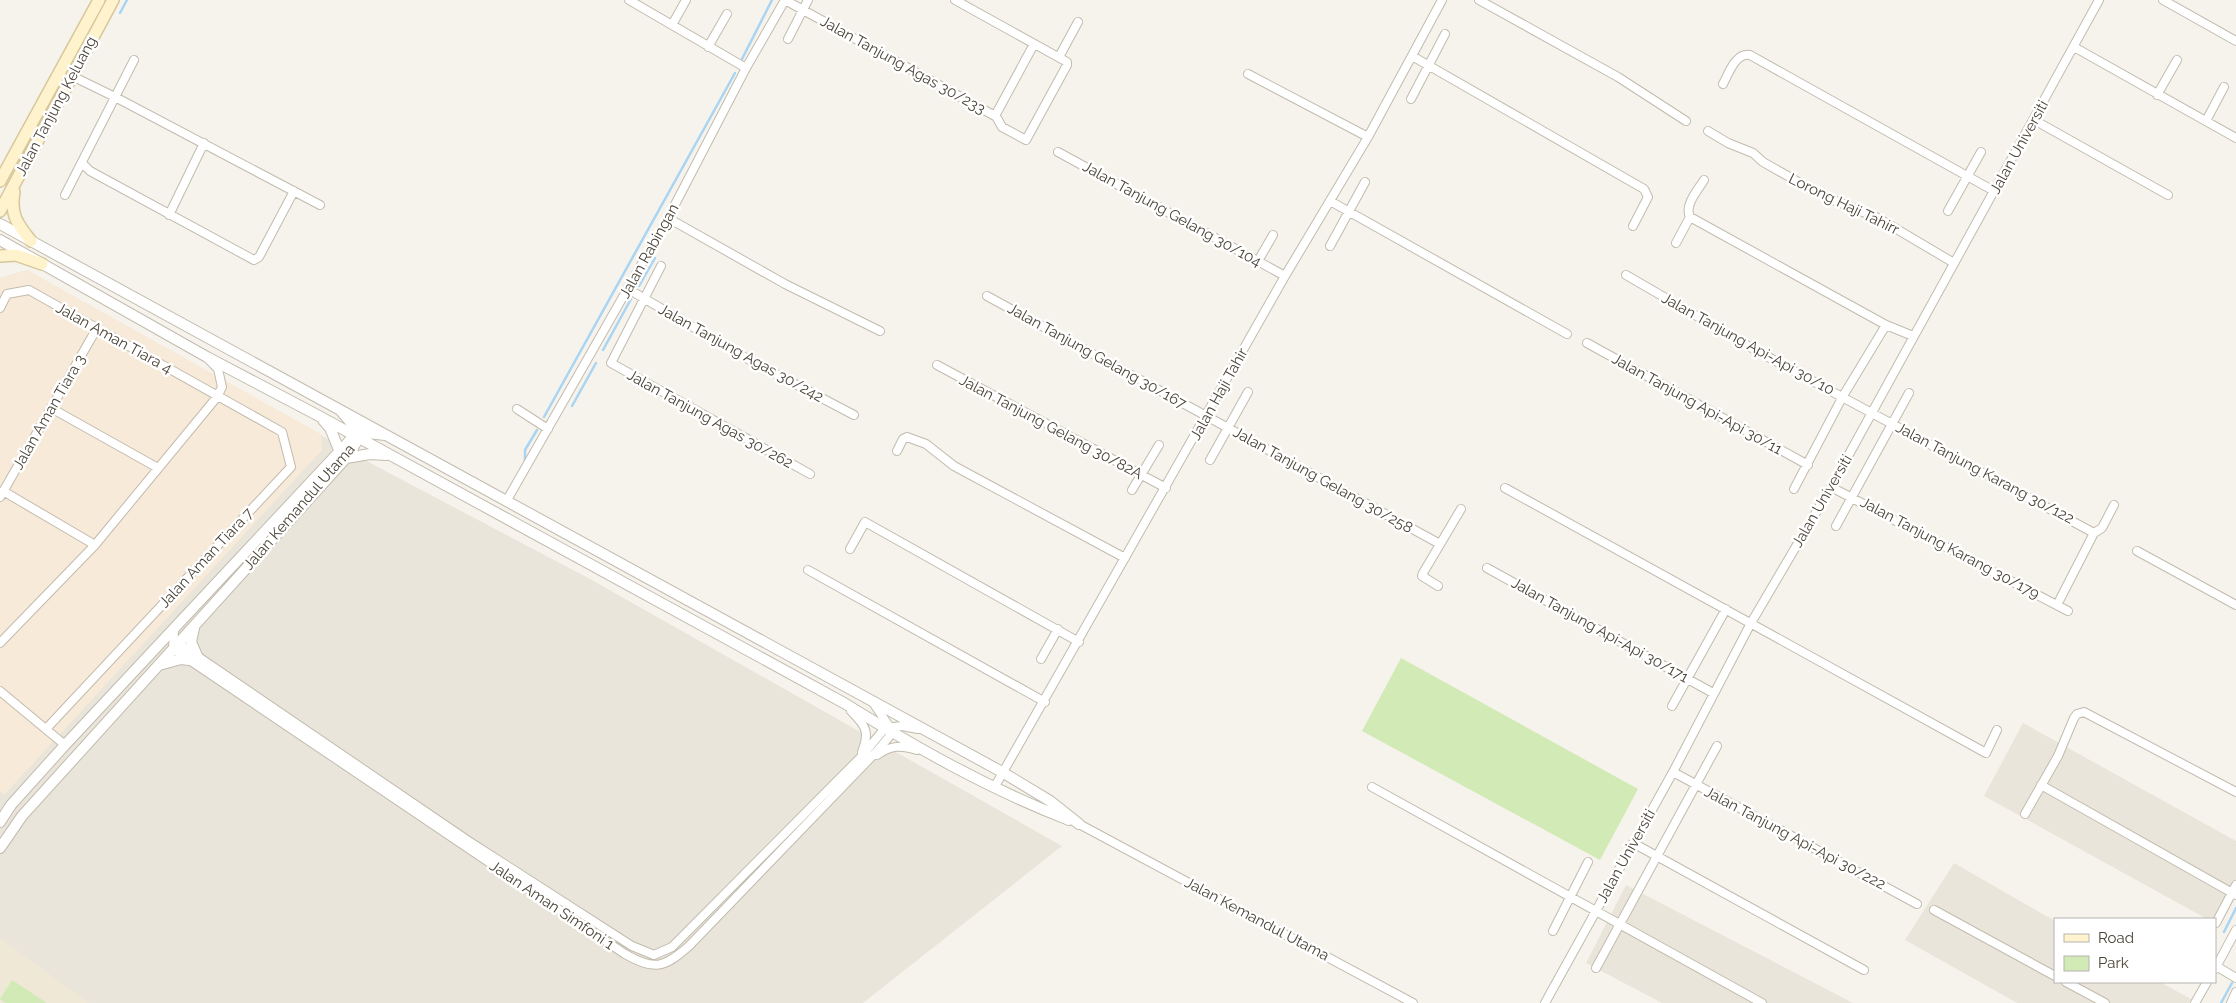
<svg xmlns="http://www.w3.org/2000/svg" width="2236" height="1003" viewBox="0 0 2236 1003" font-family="Raleway,sans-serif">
<rect width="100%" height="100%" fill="#f6f3ec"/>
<path fill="#eae5da" d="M27 270 374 465 590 579 1062 846 863 1003H0V278Z
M2023 723 2236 841V894L2219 926 2215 924V919H2207L1984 796Z
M1954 863 2055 921V982H2160L2191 999 2189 1003H2017L1905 940Z
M1626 885 1853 1003H1662L1586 963Z"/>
<path fill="#f7ead8" d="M27 270 321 434 322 450 4 795 0 791V278Z"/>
<path fill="#efe8d6" d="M0 938 89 1003H0Z"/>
<path fill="#d2eab5" d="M1401 658 1638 789 1600 860 1362 731Z
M12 980 47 1003H5L0 999Z"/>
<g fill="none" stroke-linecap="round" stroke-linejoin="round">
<path stroke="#a9d4f2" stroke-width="2.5" d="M120 13 127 0
M742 59 772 0
M639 286 655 258
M603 350 631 299
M572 406 596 363
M544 417 735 73
M525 460V450L537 430
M2224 932 2236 908
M2221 1003 2232 983"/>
<defs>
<path id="minor" d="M629 0 746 68
M785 0 995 116 1034 44
M955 0 1067 62V65L1026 140 1002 127 997 118
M1479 0 1618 77 1686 121
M2163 0 2236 41
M672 25 686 0
M788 39 808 0
M708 47 727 14
M2074 47 2236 138
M1412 56 1644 189 1648 197 1633 226
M1059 57 1078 22
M1248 74 1368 137
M72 76 115 97 320 205
M1723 84C1729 73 1735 53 1750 55L1994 191
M2157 95 2177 60
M1411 99 1445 34
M2034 120 2168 195
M2206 121 2224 87
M1708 131 1728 143 1753 153 1763 162 1823 196 1878 218 1954 263
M1058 152 1285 276
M83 164 90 171 254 260 259 257 294 191
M1704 180C1698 190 1684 205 1690 217L1886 325 1913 336
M65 195 134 60
M1330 201 1567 334
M1948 211 1981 152
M169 215 204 143
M668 218 785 284 880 331
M1676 243 1690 217
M1330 246 1365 182
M1258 261 1273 235
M661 266 611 363 810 474
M1626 275 1757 351 2094 533 2102 528 2114 505
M628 289 753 362 854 415
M987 296 1440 544
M0 308 7 294 29 290 282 432 291 467 46 729
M1587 343 1808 465
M937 365 1166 488
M51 408 158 468
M517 409 548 429
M897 451 903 439 907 437 926 444 954 466 1125 558
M1210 460 1248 392
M1831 487 2068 611
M1505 488 1986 753 1997 730
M1794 489 1843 396 1886 325
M1132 490 1159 445
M3 491 95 545
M0 497 97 328
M507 500 668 218 746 68 785 0
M1836 526 1909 393
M850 549 865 522 1079 642
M2137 551 2236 605
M1487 568 1713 693
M808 570 1045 702
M1438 586 1422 576 1423 573 1461 509
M2057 605 2094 533
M174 630 173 649 625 954C654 971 664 968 689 946L878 750 893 732 874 704
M0 643 95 545 217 397 222 387 218 369 210 361
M174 643H178L467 840 632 946 654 955 672 947 861 757 885 728 902 726 918 729
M1041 659 1058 629
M0 691 65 745
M1672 706 1726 609
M851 711C866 726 870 732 862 752
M877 755C891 745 901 745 917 750
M1673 772 1917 904
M2041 785 2236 895
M1372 787 1762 1003
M994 788 1285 276 1368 137 1442 0
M2025 814 2058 756 2074 718 2077 714 2084 712 2236 792
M1079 824 1413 1003
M1633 843 1864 970
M1934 910 2055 976
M2216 923 2236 885
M1553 931 1588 862
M2216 966 2236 978
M1596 968 1717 746
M2215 969 2236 930
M2066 982 2105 1003
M1545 1003 1673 772 1751 623 1831 487 2099 0
M2195 1003 2207 982
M2231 1003 2236 992"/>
<path id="tertiary" d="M0 224 1002 772 1050 801 1079 824
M0 240 207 357 319 416 844 703C917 748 989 789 1069 820
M323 420 330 428 340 452
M346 458 370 454 386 455
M194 628 191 642 198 658
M159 665 181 659 189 660
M0 822 11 805 65 745 354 436 359 432 385 435
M0 848 22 816 346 458 359 438V432L341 411"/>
<path id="secondary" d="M0 181 99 0
M14 192C10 214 17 224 31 241
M0 211 113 0
M0 256 16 255 42 264"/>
</defs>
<use href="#minor" stroke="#c2bbae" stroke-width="10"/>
<use href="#tertiary" stroke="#c2bbae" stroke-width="12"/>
<use href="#secondary" stroke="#d6c79b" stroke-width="14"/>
<use href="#minor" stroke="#fff" stroke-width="8"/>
<use href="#tertiary" stroke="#fff" stroke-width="10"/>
<use href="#secondary" stroke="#fff3cd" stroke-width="11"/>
</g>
<g text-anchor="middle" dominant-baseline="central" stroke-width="5" stroke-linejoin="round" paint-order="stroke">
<g font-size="15" fill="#4b4439" stroke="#fff">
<text transform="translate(903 65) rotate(29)">Jalan Tanjung Agas 30/233</text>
<text transform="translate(56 106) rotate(-62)">Jalan Tanjung Keluang</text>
<text transform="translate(2019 147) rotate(-61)">Jalan Universiti</text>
<text transform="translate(1844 204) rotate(26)">Lorong Haji Tahirr</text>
<text transform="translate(1172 214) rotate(29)">Jalan Tanjung Gelang 30/104</text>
<text transform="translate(649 251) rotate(-61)">Jalan Rabingan</text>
<text transform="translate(114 338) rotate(29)">Jalan Aman Tiara 4</text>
<text transform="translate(1748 344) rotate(29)">Jalan Tanjung Api-Api 30/10</text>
<text transform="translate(741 353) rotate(29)">Jalan Tanjung Agas 30/242</text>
<text transform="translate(1097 356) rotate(29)">Jalan Tanjung Gelang 30/167</text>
<text transform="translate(1219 394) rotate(-61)">Jalan Haji Tahir</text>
<text transform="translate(1697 404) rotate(29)">Jalan Tanjung Api-Api 30/11</text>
<text transform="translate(49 412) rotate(-60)">Jalan Aman Tiara 3</text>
<text transform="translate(710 419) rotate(29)">Jalan Tanjung Agas 30/262</text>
<text transform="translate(1051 427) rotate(28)">Jalan Tanjung Gelang 30/82A</text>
<text transform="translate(1985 473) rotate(28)">Jalan Tanjung Karang 30/122</text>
<text transform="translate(1323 480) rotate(29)">Jalan Tanjung Gelang 30/258</text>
<text transform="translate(1822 501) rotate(-60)">Jalan Universiti</text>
<text transform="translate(299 507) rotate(-49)">Jalan Kemandul Utama</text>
<text transform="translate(1950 548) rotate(28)">Jalan Tanjung Karang 30/179</text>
<text transform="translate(206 558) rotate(-47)">Jalan Aman Tiara 7</text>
<text transform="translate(1600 630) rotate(29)">Jalan Tanjung Api-Api 30/171</text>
<text transform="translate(1795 838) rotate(28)">Jalan Tanjung Api-Api 30/222</text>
<text transform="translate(1626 856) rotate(-61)">Jalan Universiti</text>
<text transform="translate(552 905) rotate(34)">Jalan Aman Simfoni 1</text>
<text transform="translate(1257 919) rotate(28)">Jalan Kemandul Utama</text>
</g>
</g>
<rect x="2054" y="918" width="162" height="65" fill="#ffffff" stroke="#b7b4b0"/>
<rect x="2064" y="934" width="25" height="8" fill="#fff3cd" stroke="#b7b4b0"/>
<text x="2098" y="943" font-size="15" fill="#4b4439">Road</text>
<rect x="2064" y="956" width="25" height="15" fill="#d2eab5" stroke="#b7b4b0"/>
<text x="2098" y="968" font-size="15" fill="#4b4439">Park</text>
</svg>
